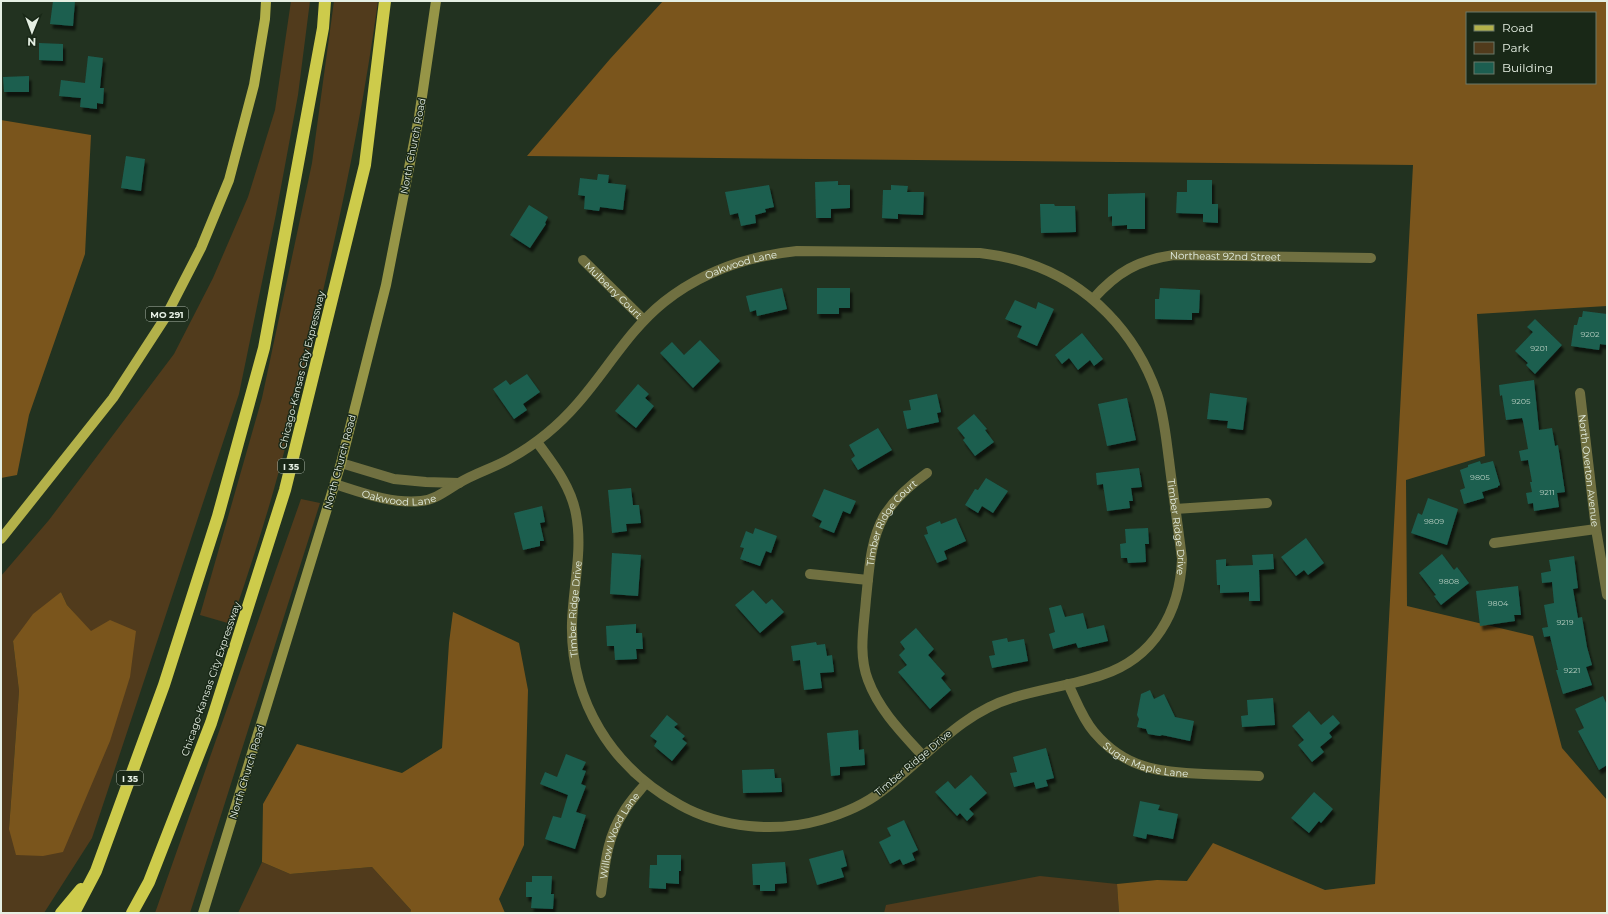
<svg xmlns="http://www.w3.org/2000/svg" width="1608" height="914" viewBox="0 0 1608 914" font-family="Montserrat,sans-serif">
<defs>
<filter id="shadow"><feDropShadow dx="2.5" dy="4.5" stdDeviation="1" flood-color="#0009"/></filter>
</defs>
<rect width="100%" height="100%" fill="#223220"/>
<path fill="#513b1c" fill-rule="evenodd" d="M291 1H310L298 95 276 214 239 394 92 838 44 913H1V576L49 520 174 354 213 278 248 197 275 110ZM61 592 67 605 91 632 9 829 19 691 13 641Z
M334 1H378C364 104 343 206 319 308 305 369 291 429 274 489 261 535 246 580 231 624L200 615 262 398 312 163Z
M301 499 320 503 190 913H155Z
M262 862 290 874 372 867 411 910 410 913H238Z
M1040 876 1117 884 1119 913H884L886 905Z"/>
<path fill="#7a551c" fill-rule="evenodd" d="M663 1H1607V306L1477 314 1485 456 1406 480 1407 606 1533 636 1562 748 1607 800V913H1119L1117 884 1157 880 1187 881 1213 843 1325 890 1375 884 1413 165 527 156 610 59ZM1467 13H1595V83H1467Z
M1 120 91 135 85 254 29 415 17 475 1 478Z
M61 592 67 605 91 631 110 620 136 631 130 677 110 741 63 852 43 856 16 855 9 829 19 691 13 641 33 614Z
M453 612 519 643 528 690 524 845 499 899 505 913H410L411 910 372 867 290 874 262 862 263 804 297 744 402 773 442 748 449 643Z"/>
<path fill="#1c5e50" filter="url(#shadow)" d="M53 1H75L73 26 50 24Z
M39 43 63 44V61L39 60Z
M88 56 103 58 100 88H104L103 104 97 103V109L80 107 81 98 59 96 61 80 85 83Z
M29 76V92H4L3 77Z
M126 156 145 159 141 191 121 188Z
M598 174 609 175 608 183 626 185 623 210 600 207 599 211 584 209 585 196 578 195 580 178 597 180Z
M1187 180H1212V204H1218V223L1203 222V214L1176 213 1177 192H1187Z
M838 181V185H850V208L831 209V218H816L815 182Z
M769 185 774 207 765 209 766 212 755 215 756 223 741 226 738 213 730 215 725 192Z
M891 185 908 186 907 192H924L923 215 898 214V219L882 218 883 190H891Z
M1145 193V229H1127V225L1112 226V216L1108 217V194Z
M1040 204H1054L1055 206H1075L1076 232 1041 233Z
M529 205 548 217 545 223 546 224 530 248 510 235Z
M782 288 787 309 757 316 756 310 750 312 746 296Z
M817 288H850V308H839V314H817Z
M1160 288 1200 290 1199 313H1192V320L1155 319V299H1159Z
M1015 300 1036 309 1038 302 1054 309 1037 346 1017 337 1022 326 1005 319Z
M1583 311 1607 314V345L1600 344 1599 350 1571 346 1574 325H1577L1579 317H1582Z
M1535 319 1562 345 1535 374 1526 365 1528 363 1515 351 1533 332 1527 327Z
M1082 333 1103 359 1094 366 1090 360 1078 370 1069 358 1062 364 1055 355Z
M700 340 720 361 693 388 660 353 672 342 684 355Z
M527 374 540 392 523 404 527 410 514 419 493 389 506 380 510 385Z
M1534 380 1539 430 1552 428 1555 446 1558 445 1565 492 1557 493 1559 507 1534 511 1533 503 1528 504 1526 493 1532 492 1530 482H1532L1528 460 1521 461 1519 451 1528 449 1523 421 1522 418 1506 420 1502 395 1500 396 1499 385Z
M638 384 649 394 645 398 654 406 636 428 615 411Z
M1210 393 1247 398 1243 430 1227 428 1228 421 1207 419Z
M937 394 941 412 937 413 939 422 907 429 903 411 911 410 909 400Z
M1127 398 1136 440 1107 446 1098 404Z
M974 414 987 429 985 430 994 442 975 456 963 440 965 438 957 428Z
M878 428 892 450 858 470 851 459 855 456 849 445Z
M1480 461 1481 464 1493 461 1500 485 1498 486V487L1482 492 1484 498 1464 504 1460 490 1465 488 1460 470 1468 467V465Z
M1139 468 1142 487 1131 488 1133 501H1129L1130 508 1107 511 1103 484 1097 485 1096 473Z
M986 478 1008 491 993 513 982 506 978 513 965 505 975 489 978 490Z
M631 488 633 505H639L641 523 626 524 627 531 612 533 608 490Z
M824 489 856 501 850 514 843 511 834 533 819 527 822 521 812 516Z
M1428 498 1458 509 1447 545 1411 533 1418 513 1422 515Z
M542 506 545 522 540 523 544 541H540V546L523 550 514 513Z
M956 518 966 541 944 551 947 559 937 563 924 535 928 534 926 527 940 521 941 524Z
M755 528 777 536 771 553 766 551 760 566 740 559 744 548 740 547 746 531 753 534Z
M1148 528 1149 544H1145L1146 562 1128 563 1127 558H1121L1120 544 1126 543 1125 529Z
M1306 538 1324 563 1308 575 1304 570 1296 576 1281 557Z
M612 553 641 555 638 596 610 594Z
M1273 554 1274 569 1259 570 1260 601H1249V592L1220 593V585H1217L1216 560 1226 559V566L1253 565 1252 555Z
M1442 554 1454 570 1457 567 1469 583 1441 605 1434 596 1436 595 1419 573Z
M1574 556 1578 588 1573 589 1578 618 1582 617 1587 647 1592 665 1586 667 1592 685 1563 694 1556 670H1558L1550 636 1544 637 1542 628 1548 627 1544 605 1554 603 1552 582 1542 583 1541 573 1551 571 1549 560Z
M1518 586 1521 615H1514L1515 621 1480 626 1476 591Z
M753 590 766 604 772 599 784 612 760 633 735 605Z
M1061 605 1065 617 1083 613 1087 629 1104 625 1108 641 1078 648 1076 643 1053 649 1049 634 1055 632 1049 608Z
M636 624V633H642L643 649H636L637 659 615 660 614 646H607L606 626Z
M916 628 934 649 928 655 945 674 941 678 951 690 930 709 898 672 907 665 899 655 905 649 900 642Z
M1007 638 1008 642 1024 639 1028 661 992 668 989 656 995 655 992 641Z
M816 642 817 645 825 644 827 656 832 655 834 672 820 673 822 688 804 690 800 660 793 661 791 646Z
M1150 690 1154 699 1164 694 1175 717 1194 721 1190 741 1162 735 1160 736 1148 734 1146 729 1137 727 1139 719 1137 715 1141 694Z
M1603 696 1607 705V765L1599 770 1578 731 1584 728 1575 709Z
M1273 698 1275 725 1242 727 1241 716 1248 715 1247 700Z
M1309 711 1321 725 1333 715 1340 723 1329 733 1332 737 1320 747 1324 752 1312 762 1298 745 1304 740 1292 726Z
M667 715 678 724 674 727 685 736 682 739 687 743 672 761 654 746 657 741 650 736Z
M858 730 859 750 864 749 865 765 840 767V775L831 776 827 733Z
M1046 748 1054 778 1046 780 1048 786 1036 789 1034 782 1014 787 1010 773 1017 772 1013 757Z
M566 754 586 762 582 770 586 771 581 784 586 786 576 812 586 815 575 849 545 839 553 816 561 818 568 795 540 784 545 772 557 777Z
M774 769 775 778H781L782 792 743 793 742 770Z
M971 775 987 793 969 809 974 814 967 821 960 813 957 816 935 792 948 781 955 789Z
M1314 792 1333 809 1321 823 1319 821 1309 833 1291 818Z
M1140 801 1160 805 1158 810 1178 814 1173 839 1147 834 1146 839 1133 836Z
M904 820 918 850 912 853 915 860 903 865 900 859 890 864 879 842 891 836 887 828Z
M843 850 847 866 841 868 844 877 817 885 809 859Z
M657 855H681V871H679V884L666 883V889L649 888 650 865H657Z
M785 862 787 883 775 884V891H760V885H753L752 864Z
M532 876H552L551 894H554L553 909 531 908 532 897H526V882H532Z"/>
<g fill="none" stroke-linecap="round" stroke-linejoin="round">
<g stroke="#707041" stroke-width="10">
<path id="s1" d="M583 260 644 320"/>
<path id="s2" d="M1093 299C1117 272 1138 260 1174 255L1371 258"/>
<path id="s3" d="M1580 393 1596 529 1607 595"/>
<path d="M341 463 394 479 426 482 459 483"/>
<path id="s4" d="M335 484C363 493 392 504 421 501 435 500 447 490 459 483 475 473 494 468 511 458 536 444 559 425 578 403 607 370 629 330 664 302 703 271 748 256 797 251L980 253C996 255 1012 258 1027 263 1089 283 1136 333 1157 394 1164 415 1166 438 1169 460 1173 493 1178 526 1182 559 1180 612 1154 658 1102 675 1073 685 1041 689 1012 698 959 714 925 759 882 791 864 805 842 814 821 820 776 833 721 828 680 805 612 768 570 701 572 623 573 587 583 550 576 514 571 486 553 464 537 442"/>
<path d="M1175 509 1267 503"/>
<path d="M1494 543 1596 529"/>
<path d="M810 574 868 580"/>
<path id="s5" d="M1068 684C1076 700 1082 718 1094 732 1125 769 1159 772 1204 774 1223 775 1241 775 1259 776"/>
<path id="s6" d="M923 756C902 733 879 710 868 680 858 654 864 626 866 599 869 571 870 541 884 516 895 498 910 485 927 473"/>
<path id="s7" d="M601 893C605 865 607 837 623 813 629 802 638 793 646 783"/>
</g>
<path stroke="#969547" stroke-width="10" d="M203 913 341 463 386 285 419 117 436 1"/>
<path stroke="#b3b14a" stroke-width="10" d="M1 539 113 398 165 318 201 248 229 180 254 85 265 19 266 1"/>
<path stroke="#cdcb4b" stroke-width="12" d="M61 913 81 889
M74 913 96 871 164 685 218 516 264 348 323 28 325 1
M132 913 149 882 211 723 285 490 365 165 385 1"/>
</g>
<g text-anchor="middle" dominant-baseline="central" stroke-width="3" stroke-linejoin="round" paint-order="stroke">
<g font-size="8" fill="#b3cbbe">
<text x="1590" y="334">9202</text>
<text x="1539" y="348">9201</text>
<text x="1521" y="401">9205</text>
<text x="1480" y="477">9805</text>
<text x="1547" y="492">9211</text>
<text x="1434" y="521">9809</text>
<text x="1449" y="581">9808</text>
<text x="1498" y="603">9804</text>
<text x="1565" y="622">9219</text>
<text x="1572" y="670">9221</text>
</g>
<g fill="#192817" stroke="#a8b3a6" stroke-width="1">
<rect x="146" y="307" width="42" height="14" rx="3"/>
<rect x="278" y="459" width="26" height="14" rx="3"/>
<rect x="117" y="771" width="26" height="14" rx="3"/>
</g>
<g font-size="9" font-weight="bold" fill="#e5efe3">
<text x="167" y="314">MO 291</text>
<text x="291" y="466">I 35</text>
<text x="130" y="778">I 35</text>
</g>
<g font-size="10" fill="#e5efe3" stroke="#192817">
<text transform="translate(413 146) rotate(-79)">North Church Road</text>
<text stroke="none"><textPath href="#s2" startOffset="146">Northeast 92nd Street</textPath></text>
<text stroke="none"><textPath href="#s4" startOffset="495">Oakwood Lane</textPath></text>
<text stroke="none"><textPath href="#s1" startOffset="43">Mulberry Court</textPath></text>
<text transform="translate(302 370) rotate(-76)">Chicago-Kansas City Expressway</text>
<text transform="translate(340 462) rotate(-75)">North Church Road</text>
<text stroke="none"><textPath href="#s3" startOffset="78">North Overton Avenue</textPath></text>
<text stroke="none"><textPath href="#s4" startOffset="66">Oakwood Lane</textPath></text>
<text stroke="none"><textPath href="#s6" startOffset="259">Timber Ridge Court</textPath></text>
<text stroke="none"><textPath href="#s4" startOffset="1110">Timber Ridge Drive</textPath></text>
<text stroke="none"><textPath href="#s4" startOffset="1997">Timber Ridge Drive</textPath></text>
<text transform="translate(211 679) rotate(-71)">Chicago-Kansas City Expressway</text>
<text stroke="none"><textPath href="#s5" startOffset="116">Sugar Maple Lane</textPath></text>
<text transform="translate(913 763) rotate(-40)">Timber Ridge Drive</text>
<text transform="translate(247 772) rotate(-73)">North Church Road</text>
<text stroke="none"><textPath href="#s7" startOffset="61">Willow Wood Lane</textPath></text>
</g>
</g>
<rect width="1608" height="914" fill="none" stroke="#e5efe3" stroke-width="4"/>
<rect x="1466" y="12" width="130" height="72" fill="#192817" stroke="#6b7869"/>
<rect x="1474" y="25" width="20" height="6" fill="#b3b14a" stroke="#6b7869"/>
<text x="1502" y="32" font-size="12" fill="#e5efe3">Road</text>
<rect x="1474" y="42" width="20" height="12" fill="#513b1c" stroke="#6b7869"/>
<text x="1502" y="52" font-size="12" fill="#e5efe3">Park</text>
<rect x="1474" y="62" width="20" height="12" fill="#1c5e50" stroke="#6b7869"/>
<text x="1502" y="72" font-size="12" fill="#e5efe3">Building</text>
<g transform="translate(32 32) rotate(181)" stroke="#192817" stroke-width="3" paint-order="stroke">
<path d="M0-3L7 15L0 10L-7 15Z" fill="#e5efe3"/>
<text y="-6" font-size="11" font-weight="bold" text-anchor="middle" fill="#e5efe3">N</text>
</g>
</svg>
